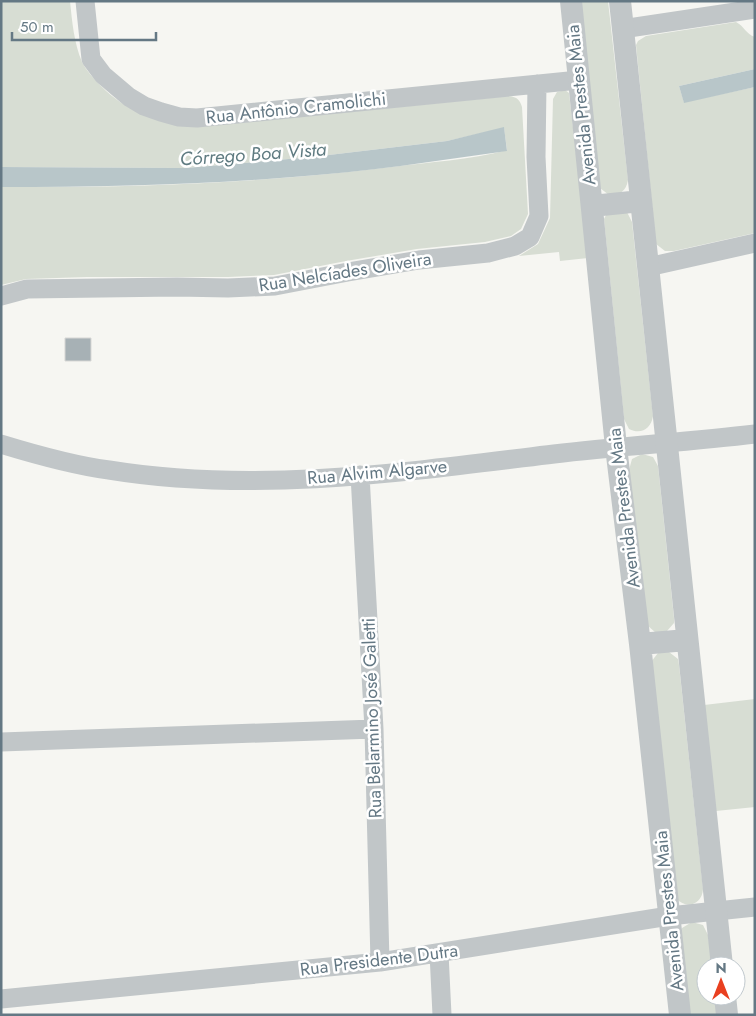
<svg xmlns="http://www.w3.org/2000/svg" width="756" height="1016" viewBox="0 0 756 1016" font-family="Jost,sans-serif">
<rect width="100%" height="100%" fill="#f6f6f2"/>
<path fill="#d7ddd3" d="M1 1H70C72 21 74 43 82 62 86 70 94 79 101 86 128 113 160 124 197 127L509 96C517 97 520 100 522 107L528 214 521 229 511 236 485 242 417 249 346 261 274 275 228 277H87L26 279 1 285V187C131 188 262 183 391 167 429 162 470 160 507 150L504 128 447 141 312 157 186 168 1 167Z
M579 1H608L628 180C626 192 620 194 609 195L600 188Z
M736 22C744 26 746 34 755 37V69L679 86 684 102 755 87V233L674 251H665L656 244 636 45 638 41 646 36Z
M565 90 569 93 588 258 560 261 559 252 519 256 538 244 550 218 553 99 557 92Z
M627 212 632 222 653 416C651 429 641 435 629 429L624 419 604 219 606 215Z
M642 454 653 457 658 466 674 618V623L667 631 656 633 647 625 629 470 632 459Z
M669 652 678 659 679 665 703 889C702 905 686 910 676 898L651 662 658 653Z
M755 699V807L716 811 704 705Z
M692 922 703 925 708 935 712 966H706V996H715L717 1015H688L680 933 682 928Z"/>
<path fill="#b8c6c9" d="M755 69V87L684 103 679 86Z
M504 127 507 151C436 161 365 172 293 177 196 185 99 187 1 187V167L186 168 312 157 447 141Z"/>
<path fill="#a7b1b5" stroke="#d7d7d5" d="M65 338H91V361H65Z"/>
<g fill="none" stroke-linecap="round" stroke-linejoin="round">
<path stroke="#c1c6c8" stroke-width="19" d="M85 1 91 59 103 75 129 97 144 106 161 112 179 117 197 118 579 80
M622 29 755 9
M648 267 755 243
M1 296 27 289 177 287 228 288 275 286 348 272 419 260 488 253 515 246 530 237 539 216 536 157 537 84
M1 444C37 455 72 465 109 470 256 494 407 472 554 454 621 446 688 442 755 434
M360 475 374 729 380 962
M1 742 374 729
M439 953 442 1015
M1 999 380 962 669 916 755 907"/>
<path stroke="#c1c6c8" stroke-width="22" d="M571 1 616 447 640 644 680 1015
M620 1 722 966
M592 206 641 201
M640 644 687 640
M725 996 727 1015"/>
</g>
<g text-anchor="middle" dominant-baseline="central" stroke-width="5" stroke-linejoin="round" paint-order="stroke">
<g font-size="18" fill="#647884" stroke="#fff">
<text transform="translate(581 105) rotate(-96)">Avenida Prestes Maia</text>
<text transform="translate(296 108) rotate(-6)">Rua Antônio Cramolichi</text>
<text transform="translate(345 272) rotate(-9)">Rua Nelcíades Oliveira</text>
<text transform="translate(377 472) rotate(-5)">Rua Alvim Algarve</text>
<text transform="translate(624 508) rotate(-97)">Avenida Prestes Maia</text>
<text transform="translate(372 718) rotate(-92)">Rua Belarmino José Galetti</text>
<text transform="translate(669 911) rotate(-96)">Avenida Prestes Maia</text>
<text transform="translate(379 960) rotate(-7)">Rua Presidente Dutra</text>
</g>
<g font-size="19" font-style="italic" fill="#5f7b81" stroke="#fff">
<text transform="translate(253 154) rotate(-4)">Córrego Boa Vista</text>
</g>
</g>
<rect width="756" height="1016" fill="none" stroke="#647884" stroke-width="5"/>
<g transform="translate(721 981)"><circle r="24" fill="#ffffff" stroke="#c1c9ce"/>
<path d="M0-4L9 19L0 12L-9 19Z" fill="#e93f1f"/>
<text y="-8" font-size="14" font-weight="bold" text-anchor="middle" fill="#647884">N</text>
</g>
<path d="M12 32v8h144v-8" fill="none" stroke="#647884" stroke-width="2.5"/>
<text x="20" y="32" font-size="15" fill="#647884" stroke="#ffffff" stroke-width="4" paint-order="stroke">50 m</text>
</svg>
